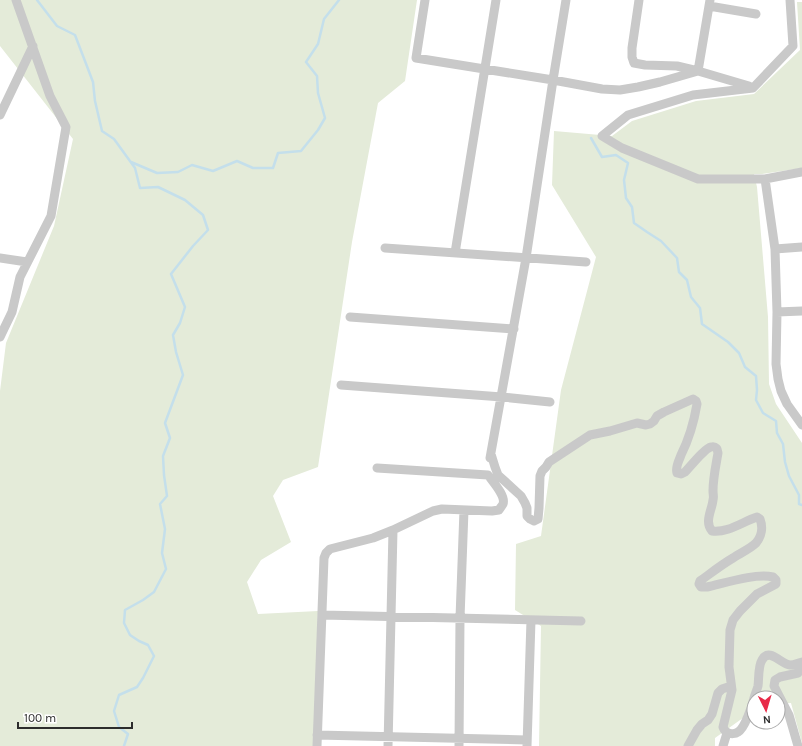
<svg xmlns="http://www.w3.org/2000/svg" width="802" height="746" viewBox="0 0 802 746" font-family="Karla,sans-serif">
<rect width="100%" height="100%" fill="#fff"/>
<path fill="#e4ebd9" d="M0 0H417L405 81 378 103 352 242 318 467 283 480 273 496 291 542 261 560 247 582 258 614 318 611 314 746H0V391L6 343 54 226 73 139 0 46Z
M797 2H802V168L762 174H754L757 187 768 317 769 384 776 404 802 443V743L791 703 778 704V698H754V710L715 738V746H539L541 626 515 610 516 544 541 536 561 390 596 257 552 185 554 131 612 136 632 121 696 101 754 94 800 50Z"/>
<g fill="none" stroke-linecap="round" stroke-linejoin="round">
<path stroke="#c4dfeb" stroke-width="2.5" d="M37 0 57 26 75 35 93 82 95 101 102 131 114 139 135 168 140 188 158 187 185 200 203 215 208 230 193 246 171 274 185 307 180 323 173 335 176 352 183 375 165 423 170 438 163 456 164 475 167 496 160 504 165 529 162 553 166 569 154 592 143 600 125 610 124 623 130 635 139 641 148 645 154 656 143 678 137 687 119 695 114 711 119 727 128 734 124 746
M591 138 602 157 616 155 628 163 624 180 626 198 632 207 634 223 647 232 661 241 677 258 679 272 687 280 691 297 700 308 702 324 728 342 739 353 745 367 756 376 757 390 756 400 763 413 776 421 777 433 783 444 785 462 789 476 799 495V504L802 505
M131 162 157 173 178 172 192 165 213 171 237 161 253 168H273L278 153 301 151 318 130 325 118 318 93 317 76 306 62 318 44 324 19 339 0"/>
<path stroke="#c9c9c9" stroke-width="9" d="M425 0 416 58 553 80 602 89 620 90 638 87 660 82 698 71 749 86
M639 0 632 48V57L634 63 645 65 677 66 698 71 710 0
M790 0 793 46 753 88 693 95 628 115 602 136 622 148 698 179H765L802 172
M709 6 756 14
M0 115 33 46
M765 179 775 249 777 312 776 364 778 379 781 391 787 404 802 425
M385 248 586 262
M775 249 802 247
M455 253 496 0
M0 258 27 262
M777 312 802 311
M350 317 514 329
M0 337 12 312 20 277 51 216 66 127 50 96 16 0
M341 385 502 397 550 402
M491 454 495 467 498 475 521 496 525 503 527 508V516L530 519 534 521 538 519 539 508 540 476 542 471 546 467 549 462 590 435 610 431 637 423 646 425 650 424 654 421 657 416 664 412 693 399 696 401 697 404C694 422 689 439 681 455 679 461 675 467 677 473L681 474 685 472C690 467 705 448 711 447 715 446 715 447 717 449L718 453C716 465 713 478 713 491 713 494 714 497 713 500 712 510 704 522 712 531 728 533 742 522 757 517L760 519C763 527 762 536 756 543 750 549 740 553 733 558 721 565 711 573 700 581L699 584 701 587H707C725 583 755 573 773 577L776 580V584L757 594 740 611 733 620 730 630 729 667 732 690 723 727C724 730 725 732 729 733 731 734 735 734 738 732 745 728 752 706 754 698
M490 458 526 258 553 80 566 0
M322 615 581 621
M754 698C755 694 757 690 758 686 759 679 758 666 762 660 769 647 781 664 790 665 794 665 798 663 802 662
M317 735 527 740
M317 746 324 558 326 553 330 549 373 538 393 530 433 511 442 509 492 511 499 510C500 508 502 506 503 504 506 496 493 482 488 475L377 468
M388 746 393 530
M459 746 460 618 464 510
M527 746 531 620
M688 746 697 730 702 724 708 720 712 714 718 693 722 689 728 687 732 690
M723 746 727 733
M798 746 789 715 774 686 775 680 780 677 798 673 802 667"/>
</g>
<g transform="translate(766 710) rotate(175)"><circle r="19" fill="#ffffff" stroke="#ababab"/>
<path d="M0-3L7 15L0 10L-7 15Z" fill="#e82a48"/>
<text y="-6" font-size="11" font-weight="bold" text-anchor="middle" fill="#2c2c2c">N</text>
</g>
<path d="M18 722v6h114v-6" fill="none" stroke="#2c2c2c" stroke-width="2"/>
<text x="24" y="722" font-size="12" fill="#2c2c2c" stroke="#ffffff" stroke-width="3" paint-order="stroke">100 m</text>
</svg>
